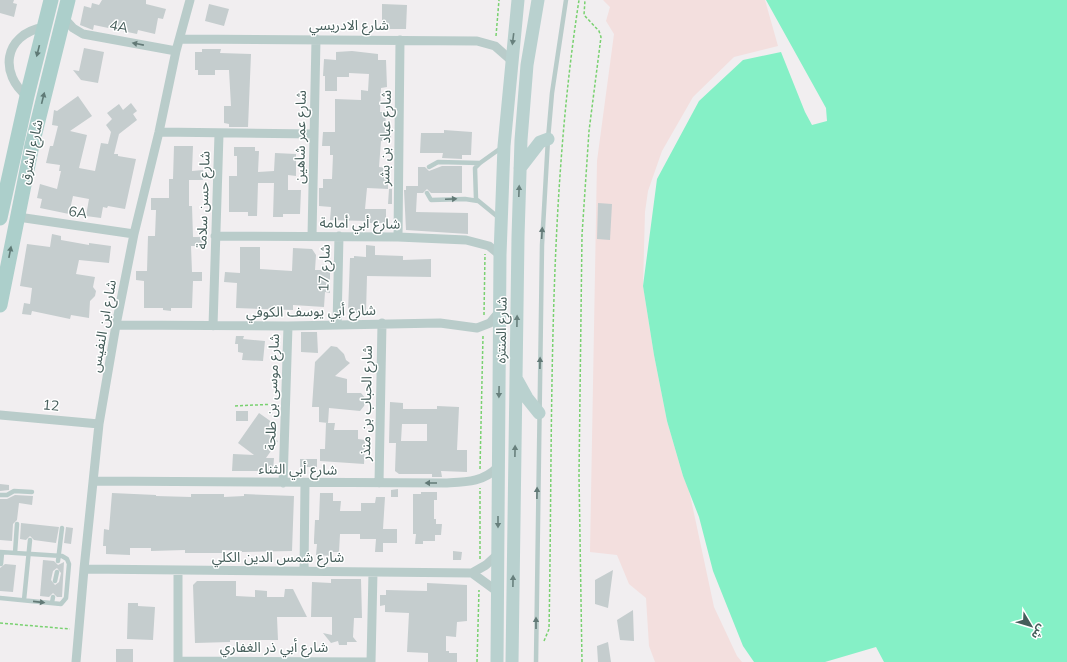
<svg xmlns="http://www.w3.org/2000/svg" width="1067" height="662" viewBox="0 0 1067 662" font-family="Mulish,'Noto Sans Arabic',sans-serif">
<rect width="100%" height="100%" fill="#f1eef0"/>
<path fill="#f3dfde" d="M603 0H765L778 46 734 57 693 97 662 151 648 191 645 212 643 286 654 355 667 421 683 476 689 490 714 607 737 656 742 662H655L649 646 646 598 629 584 617 555 590 552 597 161 614 34 606 21 610 7Z"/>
<path fill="#85f0c6" d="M766 0H1067V662H884L876 647 825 662H754L743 646 713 571 699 517 683 476 667 421 654 355 643 286 657 179 699 101 743 60 781 52 805 112 812 125 827 121 826 108Z"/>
<path fill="#c5cdce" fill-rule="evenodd" d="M0 0H14L13 3 17 4 14 17 0 13Z
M102 0H146V4L166 9 163 19 158 18 155 34 138 30 137 34 94 25 93 30 80 25 84 6 91 8 92 3 99 5Z
M209 4 229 9 224 26 205 21Z
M382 4 407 5 406 29H382Z
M84 48 104 52 98 83 81 80 73 70 79 71Z
M202 49H221L220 53 251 54 248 127H229V124L224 123V106H231L229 70H215V75H198V70H195V52H202Z
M352 51 378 54V60H386L387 87 381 88 380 112H386L385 132H391V141H381L379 167 388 168V189L367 188 365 209H386V223H366V221L330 220 331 207 319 206V188H323V179H332L333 155H330V146H322L323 132H335V99L361 100V90L368 91 369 74 349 73V77H337V91H325V76H323L324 59 336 60V52Z
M78 96 92 116 70 131 87 135 79 168 95 171 101 143 108 144 111 132 106 125 112 119 107 113 119 104 123 110 131 103 137 111 133 114 137 120 119 134 114 154H118V156L136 159 125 209 108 206 107 208 103 207 101 218 86 216 89 199 73 196 69 214 40 208 42 199 37 198 40 184 57 189 61 171H59L60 165 46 163 50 146H53L58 126 52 125 54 110 57 111Z
M444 130 472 132 471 155H462V159L442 158 443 153H420L421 133H444Z
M174 146H193L192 171 203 170V180H189V206H192L193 237H202V246H191L192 272H202V281H193L192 308H171V311L163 310V308H144V281L136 280V271H147L148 236H155L156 210H151V198H169V179H173Z
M234 147H255V151H259L258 172 274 171 275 153 296 154V176L288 175V190H301L300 214H283V217H273L274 183H258L257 216H248V212H229V176H237V156H234Z
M442 166H462V193H431L427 189 423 193H417L416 212 468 213V234L406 230 404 190H406V186H418V167H425L429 171Z
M389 189H392V204H388Z
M598 203 612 204 610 240 597 239Z
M52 234 61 236V240L89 245V243L111 246 109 263 79 260 76 274 95 277 93 287 96 291 95 296 90 301 89 318 71 315 70 319 32 311 31 315 22 314 24 303 30 304 32 288 20 286 27 244 50 247Z
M366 245 375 246V255L403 256V260L431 259V277L367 276 366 313H348L350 258H354V256L366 257Z
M240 247H260V269L292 271 293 248 312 249 316 255 315 270H330V293L325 292 324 307 293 305V310L236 308 237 283 224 282 225 272 240 273Z
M301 332H317L318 353 301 352Z
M236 336H244L243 339 265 341 263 361 242 360 243 353 238 352V344H235Z
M331 346 337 347 344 354 346 360 350 363 335 376 347 379V393H361L366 399 364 406 360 411 329 408 328 423 319 422V407H312L315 362Z
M390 402 403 403V409H437V406L459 407 457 450H467V472L441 471 442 477H432V474H399L395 471 396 443H389ZM402 424H427V441H401Z
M236 411H248V421H236Z
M259 413 276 425 269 435 278 441 266 458H274L273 471H232L233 454 254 455 238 443Z
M326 423H335L334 430H358V439L365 440 364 464 320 461V449H325Z
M300 459H317V467H300Z
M0 484 9 485V490L0 491Z
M398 489V497H391V490Z
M421 492H437V500H434V519H436V524H442L441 535H435V541H423V544H415L416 534H413V494H421Z
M112 493 156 495V496L191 497V494H224V497L244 496V494L294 496 292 551 242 552V551L222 550V553H185V550L151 551V548H130V555L106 554V546H103L104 529 109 530Z
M320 493H333V501H341L340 511H361V503H375L376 497H385L383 529H397V543H383V552H375L376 539H360V534H340L339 552H332V556L316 555 317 544H314V540L315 520H319Z
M15 495 33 496 32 505 19 503 17 520 13 524 12 541 0 540V499H7Z
M21 523 59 527 56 543 34 540 30 536 26 540 20 539Z
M66 527 73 528 71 544 64 543Z
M453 551 462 552 461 560H453Z
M43 560 54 561 58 565 64 562 62 597H57L53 593 49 597 40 596ZM57 568 61 573 59 582 55 585 51 580 53 571Z
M5 564 16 565 13 592 0 591V568Z
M613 570 608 608 595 604V580Z
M331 579H361L362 618H354L353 637 357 642H347V645H339L338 641 331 643 323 633 332 635V617H311L312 582 331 583Z
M197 581H236V596L255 597V590L267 591V597H284L285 589H293L307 617H277L278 640H230V642L195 643 193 585Z
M427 583 467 585V621L457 622 456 637 446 636V651H449V653H457V662H428V653L407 652 409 613 385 612V605L380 606V595H386V590L427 591Z
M128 603H138V606L155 607 153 640 127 639Z
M633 610 634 641 620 640 617 620Z
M608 642 611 662H598L597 646Z
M116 649H133V662H116Z"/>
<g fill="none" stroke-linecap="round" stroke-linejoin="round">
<path stroke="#79d170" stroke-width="1.5" stroke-dasharray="3 2" stroke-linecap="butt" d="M496 36 499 0
M484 315 485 254
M235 406 276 404
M480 469 483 336
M480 559V488
M0 623 70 629
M544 641 549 629C553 419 547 208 579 0
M477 662 479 590
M582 662 579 475 582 235 589 131 601 37 599 31 584 15 585 0"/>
<path stroke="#b9ccca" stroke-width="4.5" d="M429 167 438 162 480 163
M427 193 431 200 465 199 478 201
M498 217 476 199 475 168 480 163 501 148
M0 495H7L14 491 32 492
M0 552 62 556 67 559 69 564 66 598 61 604 0 598
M15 553 17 524
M58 561 62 528
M1 564 2 553
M55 581 57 572
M24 600 30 540
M52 603 53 597
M536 662 542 245 548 139 552 93 566 0"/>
<path stroke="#b9ccca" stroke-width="9" d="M63 17 73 28 83 34 176 51
M180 39 477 41 495 46 511 60
M27 96C0 75 2 35 44 27
M159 132 314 134
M18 217 134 234
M215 236 398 237 466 240 489 246 500 255
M312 236 316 39
M398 237 400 40
M116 325 288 326 440 323 477 328 490 323 500 311
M337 325 339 236
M213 326 219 134
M0 415 99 424
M93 481 447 483C467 482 483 482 498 467
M283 483 288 326
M379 483 382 323
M84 569 472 573 486 565 498 554
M304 571 305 483
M472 573 498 592
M178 661 371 662
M76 662 84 569 99 424 116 325 134 234 159 132 176 51 190 0
M178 662V571
M371 662 373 572"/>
<path stroke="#b9d1cf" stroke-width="13" d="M520 168 540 142 548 139
M517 380 527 398 539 413
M497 662 500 255 504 146 518 0
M512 662 518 237 521 140 527 65 538 0"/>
<path stroke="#accfcb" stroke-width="15" d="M0 218 27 96 51 0
M0 305 32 145 68 0"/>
</g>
<defs><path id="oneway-solid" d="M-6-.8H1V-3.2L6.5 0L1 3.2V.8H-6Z"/></defs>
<g fill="#68807d">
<use href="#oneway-solid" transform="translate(513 39) rotate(97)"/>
<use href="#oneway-solid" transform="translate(519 191) rotate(-88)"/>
<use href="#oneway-solid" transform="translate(517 321) rotate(-89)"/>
<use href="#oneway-solid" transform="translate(499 392) rotate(91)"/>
<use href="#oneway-solid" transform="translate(515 451) rotate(-89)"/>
<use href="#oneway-solid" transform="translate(498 522) rotate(90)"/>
<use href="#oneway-solid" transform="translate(513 581) rotate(-89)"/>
</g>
<g fill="#627976">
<use href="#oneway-solid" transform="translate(138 44) rotate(-169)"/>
<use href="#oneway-solid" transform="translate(451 199) rotate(-3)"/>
<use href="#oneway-solid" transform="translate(542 233) rotate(-87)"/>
<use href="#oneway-solid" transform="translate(540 363) rotate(-89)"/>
<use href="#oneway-solid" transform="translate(431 483) rotate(180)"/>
<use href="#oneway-solid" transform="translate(537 493) rotate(-89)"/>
<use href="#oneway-solid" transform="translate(39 602) rotate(6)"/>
<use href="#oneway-solid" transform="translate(536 623) rotate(-90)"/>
</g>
<g fill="#5f7a76">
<use href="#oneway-solid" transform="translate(38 51) rotate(104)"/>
<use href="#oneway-solid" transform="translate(43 98) rotate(-76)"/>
<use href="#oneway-solid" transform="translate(10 252) rotate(-79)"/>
</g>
<g text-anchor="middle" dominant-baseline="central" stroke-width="3" stroke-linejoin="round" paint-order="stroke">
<g font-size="14" fill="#455d5a" stroke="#fff">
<text x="349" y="25">شارع الادريسي</text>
<text transform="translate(119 26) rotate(11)">4A</text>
<text transform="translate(300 137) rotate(-89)">شارع عمر شاهين</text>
<text transform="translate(385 138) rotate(-89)">شارع عباد بن بشر</text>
<text transform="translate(31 152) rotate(-78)">شارع الشرق</text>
<text transform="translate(203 200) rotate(-88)">شارع حسن سلامة</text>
<text transform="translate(78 212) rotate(8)">6A</text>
<text transform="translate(360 223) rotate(1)">شارع أبي أمامة</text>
<text transform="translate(324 268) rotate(-88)">شارع 17</text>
<text transform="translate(311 311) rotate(-1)">شارع أبي يوسف الكوفي</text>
<text transform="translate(103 326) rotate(-80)">شارع ابن النفيس</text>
<text transform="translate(501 330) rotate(-89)">شارع المنتزه</text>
<text transform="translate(272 392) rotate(-88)">شارع موسى بن طلحة</text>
<text transform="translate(366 403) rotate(-89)">شارع الحباب بن منذر</text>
<text transform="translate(51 405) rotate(5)">12</text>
<text transform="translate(298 469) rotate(1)">شارع أبي الثناء</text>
<text x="278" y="557">شارع شمس الدين الكلي</text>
<text x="274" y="647">شارع أبي ذر الغفاري</text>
</g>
</g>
<g transform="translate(1031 626) rotate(128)" stroke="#ffffff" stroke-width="3" paint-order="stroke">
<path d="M0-3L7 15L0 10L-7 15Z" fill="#455d5a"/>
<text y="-6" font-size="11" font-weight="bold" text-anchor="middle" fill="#455d5a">ش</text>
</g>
</svg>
